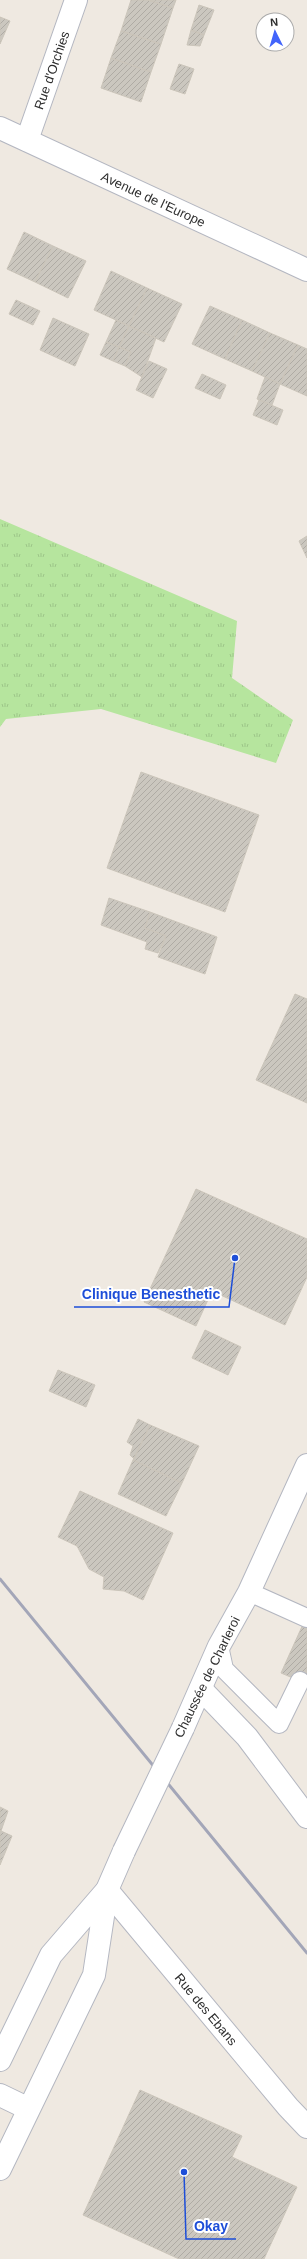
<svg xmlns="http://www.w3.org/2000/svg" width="307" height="2259" viewBox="0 0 307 2259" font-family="Helvetica,sans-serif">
<defs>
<pattern id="grass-tufts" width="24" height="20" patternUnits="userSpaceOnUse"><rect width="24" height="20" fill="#b6e59e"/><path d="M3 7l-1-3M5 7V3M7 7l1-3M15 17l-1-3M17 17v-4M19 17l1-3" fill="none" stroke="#9dc588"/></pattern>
<pattern id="building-hatch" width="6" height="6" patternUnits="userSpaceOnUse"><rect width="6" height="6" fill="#cbc7bf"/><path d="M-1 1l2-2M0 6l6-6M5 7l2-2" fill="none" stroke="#afaba4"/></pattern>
</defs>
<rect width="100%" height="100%" fill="#efe9e1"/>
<path fill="url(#grass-tufts)" d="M0 519 237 621 232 678 293 720 276 763 101 709 6 719 0 727Z"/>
<path fill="url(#building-hatch)" stroke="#cbc5ba" d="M131 0H148L173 8 161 44 121 31Z
M148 0H176L173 8Z
M199 5 214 10 204 35 191 30Z
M0 17 10 21 0 44Z
M191 30 204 35 200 46 187 45Z
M121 31 161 44 151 72 111 58Z
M111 58 151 72 141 102 101 88Z
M179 64 194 69 185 94 170 89Z
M24 232 53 246 35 282 7 269Z
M53 246 86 261 68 298 35 282Z
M111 271 147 288 129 326 94 310Z
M147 288 182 304 164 342 129 326Z
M16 300 40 311 33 325 9 314Z
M210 306 242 320 225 359 192 344Z
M53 318 89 334 75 366 40 350Z
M116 320 129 326 119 347 106 342Z
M242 320 270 333 252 371 225 359Z
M129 326 156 338 142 377 125 366 131 352 119 347Z
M270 333 298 345 280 384 252 371Z
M106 342 119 347 113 361 100 355Z
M298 345 307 349V396L280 384Z
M119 347 131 352 125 366 113 361Z
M149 361 167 369 153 398 136 390Z
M202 374 226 385 220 399 195 388Z
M265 377 280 384 272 405 257 399Z
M259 400 283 410 277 425 253 415Z
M307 536V558L299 541Z
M141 772 259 815 225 912 107 868Z
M109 898 150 912 145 928 166 936 158 953 145 949 147 942 101 925Z
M150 912 217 937 205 974 158 957 166 936 145 928Z
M295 994 307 999V1103L256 1080Z
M196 1189 307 1239V1277L285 1325 212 1291 196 1326 144 1302Z
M205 1330 241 1347 228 1375 192 1358Z
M58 1370 95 1385 86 1407 49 1391Z
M138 1419 150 1425 134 1459 130 1455 133 1446 127 1442Z
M150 1425 199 1446 182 1483 133 1460Z
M133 1460 182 1483 166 1516 118 1494Z
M80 1491 173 1533 143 1600 124 1591 103 1589 104 1577 89 1569 77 1546 58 1537Z
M304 1622 307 1623V1684L281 1673Z
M0 1807 8 1811 1 1831 12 1836 0 1865Z
M140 2090 242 2136 232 2157 297 2187 264 2259H179L83 2215Z"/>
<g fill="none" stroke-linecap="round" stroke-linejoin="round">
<defs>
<path id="lane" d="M249 1592 307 1618
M219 1646 224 1669 279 1724 300 1681"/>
<g id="street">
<path id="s1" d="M0 128 307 270"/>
<path id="s2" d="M27 140 76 0"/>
<path d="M201 1689 247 1737 307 1817"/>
<path id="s3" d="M107 1890 288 2107 307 2127"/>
</g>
<path id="secondary" d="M183 1728 219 1646 249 1592 307 1465
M0 2060 51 1955 107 1890
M0 2095 29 2109
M0 2169 94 1975 107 1890 124 1851"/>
</defs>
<use href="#lane" stroke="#b4b7c1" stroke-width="20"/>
<use href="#street" stroke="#b4b7c1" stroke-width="24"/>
<use href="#secondary" stroke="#b4b7c1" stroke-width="24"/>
<use href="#lane" stroke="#fff" stroke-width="18"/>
<use href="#street" stroke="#fff" stroke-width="22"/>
<use href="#secondary" stroke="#fff" stroke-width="22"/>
<path stroke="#a3a6b8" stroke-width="3" d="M0 1579 307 1953"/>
<defs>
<path id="secondary-bridge" d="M124 1851 183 1728"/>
</defs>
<use href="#secondary-bridge" stroke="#b4b7c1" stroke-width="24" stroke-linecap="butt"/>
<use href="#secondary-bridge" stroke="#fff" stroke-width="22"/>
</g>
<g text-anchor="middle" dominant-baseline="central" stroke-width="4" stroke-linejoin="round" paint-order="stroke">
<g font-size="13" fill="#2e2e2e" stroke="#fff">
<text stroke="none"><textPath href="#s2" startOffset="74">Rue d'Orchies</textPath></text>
<text stroke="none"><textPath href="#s1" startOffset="169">Avenue de l'Europe</textPath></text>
<text transform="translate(207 1677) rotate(-64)">Chaussée de Charleroi</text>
<text stroke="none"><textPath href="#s3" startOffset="155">Rue des Ebans</textPath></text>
</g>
</g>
<path fill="none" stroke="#1d4ed8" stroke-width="1.5" d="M235 1258L229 1307H74M184 2172L186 2239H236"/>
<g fill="#1d4ed8" stroke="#fff" stroke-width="1.5">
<circle cx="235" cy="1258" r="4"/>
<circle cx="184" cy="2172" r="4"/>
</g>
<g font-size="14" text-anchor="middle" font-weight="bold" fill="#1d4ed8" stroke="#fff" stroke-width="4" stroke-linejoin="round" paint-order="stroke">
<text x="151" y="1299">Clinique Benesthetic</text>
<text x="211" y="2231">Okay</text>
</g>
<g transform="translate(275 32) rotate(355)"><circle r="19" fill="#ffffff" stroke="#ababab"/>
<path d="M0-3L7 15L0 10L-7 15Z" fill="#4264fb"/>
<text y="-6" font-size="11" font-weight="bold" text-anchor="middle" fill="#2e2e2e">N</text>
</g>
</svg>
